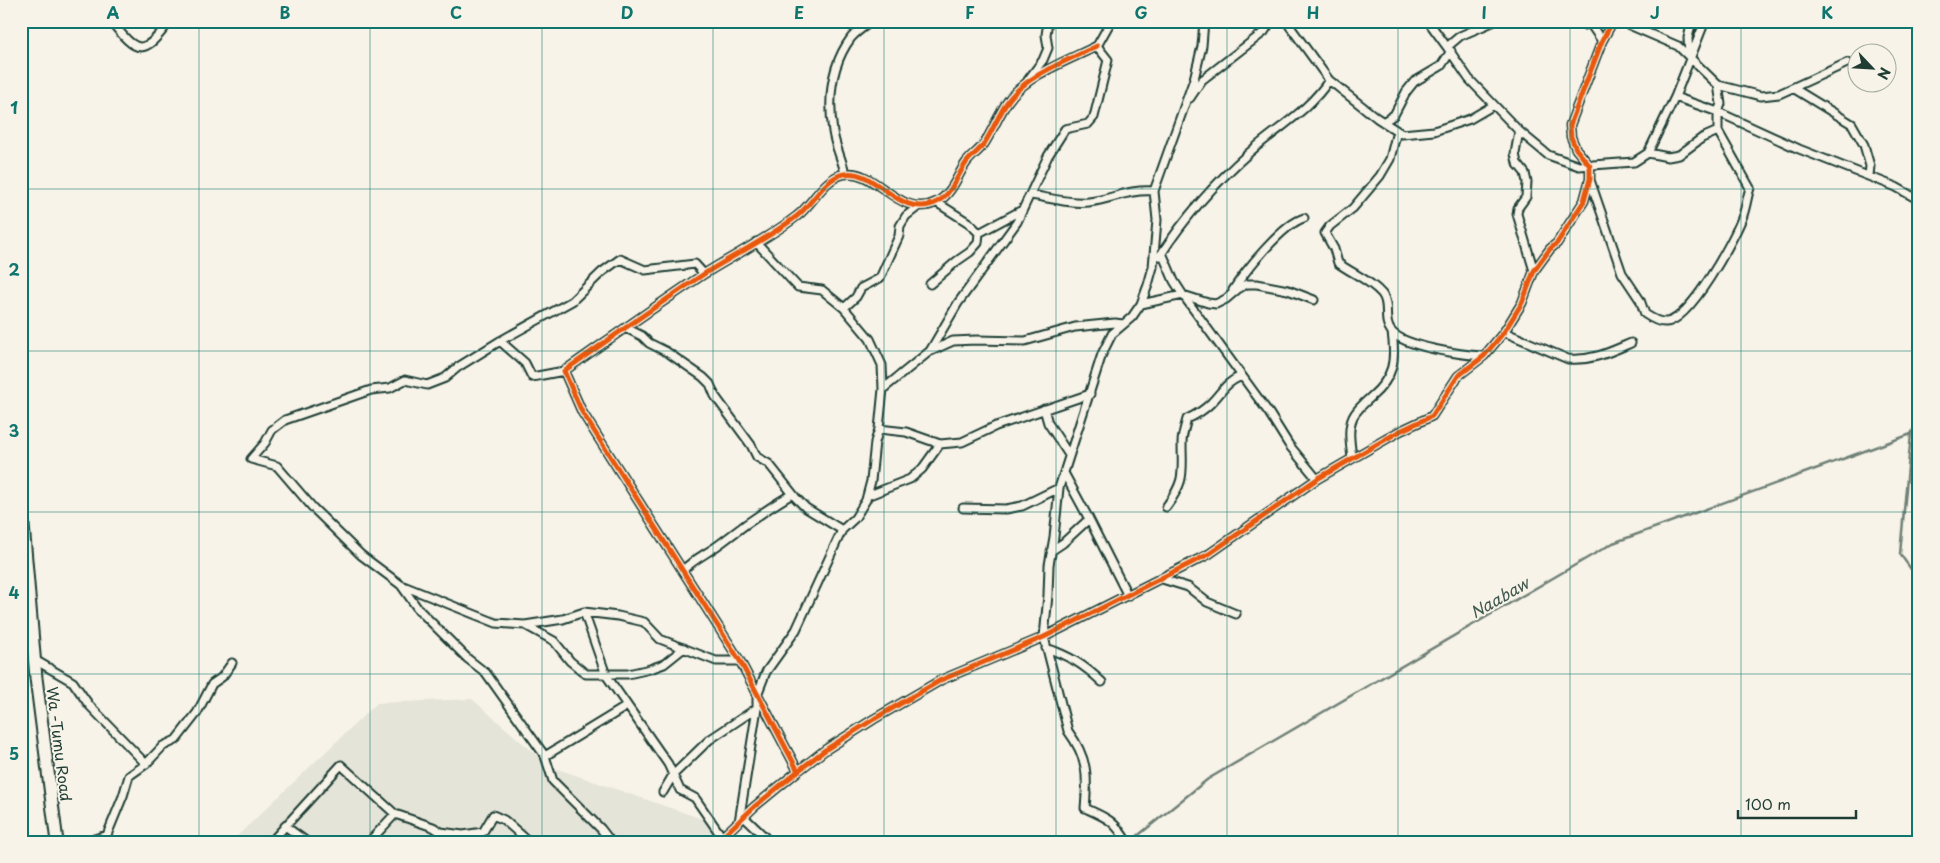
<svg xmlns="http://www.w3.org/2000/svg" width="1940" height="863" viewBox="0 0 1940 863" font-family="'Playpen Sans',sans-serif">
<rect width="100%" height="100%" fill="#f7f3e8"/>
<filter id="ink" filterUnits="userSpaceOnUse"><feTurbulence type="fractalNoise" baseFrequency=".02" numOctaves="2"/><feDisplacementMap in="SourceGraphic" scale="10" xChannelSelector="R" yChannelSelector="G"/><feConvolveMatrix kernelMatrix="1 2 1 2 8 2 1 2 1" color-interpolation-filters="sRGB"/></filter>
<g filter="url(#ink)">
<path fill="#e5e4d9" d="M472 699 549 766 769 842H231L377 703Z"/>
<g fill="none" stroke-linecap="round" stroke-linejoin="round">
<path stroke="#6f8077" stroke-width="2.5" d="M1919 419 1911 434 1900 554 1919 580
M1130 842 1208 779 1613 543 1911 434"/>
<defs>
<path id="minor" d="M111 21C137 54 143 57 170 21
M1286 21 1329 80 1377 118 1402 134 1434 131 1470 119 1494 105
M1428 21 1447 47
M1495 21 1460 36 1447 47 1469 79 1519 131 1548 155 1579 166 1634 162 1648 153 1675 97 1718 112 1799 149 1896 187 1919 200
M1567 21 1584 25 1594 23
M1602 41 1591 25 1604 21
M1689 55 1688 38 1692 21
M1028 80 1043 60 1048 48 1046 35 1048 21
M1718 85 1761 96 1779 94 1847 63
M1793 88 1852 124 1864 145 1870 166 1869 176
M1675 97 1705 21
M1190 98 1202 80 1264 32 1271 21
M1383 122 1394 115 1406 92 1414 82 1441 66 1451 51
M1397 131 1390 159 1380 176 1353 208 1330 226 1325 233 1334 249 1338 263C1353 274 1370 280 1382 294 1391 305 1382 320 1391 331 1404 347 1463 355 1484 356
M1519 131 1515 154 1517 163 1525 173 1527 182 1526 197 1518 208 1517 214 1534 271
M1648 153 1668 157 1679 155 1702 138 1718 131
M845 173C842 159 835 146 833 132 828 100 831 65 851 38 856 32 865 26 872 21
M1590 180 1622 273 1640 300 1645 314C1651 318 1659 323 1666 322 1690 321 1734 239 1742 218 1746 208 1747 197 1750 188L1718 131V112L1721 104 1718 85 1678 46 1620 21
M1031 195C1050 198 1070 204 1089 202 1113 199 1128 189 1154 191
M936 202 969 223 979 233 1022 210
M756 242 798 287 822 290 844 308 870 339 882 365 883 389
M1162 253 1174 281 1183 295 1269 413 1289 445 1317 479
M1160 256C1185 217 1215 183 1250 152 1276 129 1310 110 1329 80
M930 284 957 261 970 252 978 243 979 233
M1233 290C1245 271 1283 224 1304 218
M1141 304 1183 295 1208 303 1216 304 1226 299 1239 288 1247 284H1257L1288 290 1314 300
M844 308 856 297 861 288 880 278 899 236 900 226 906 216 919 206
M626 328 642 336 649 343 667 352 703 377 710 384 715 396 751 445 757 457 769 464 796 498 806 508 842 530
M1504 332 1568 359C1592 361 1610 352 1631 343
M500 341 525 363 532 377 564 371
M931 351 953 341 976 340 1025 341 1075 327 1115 323 1123 324
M1044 409 1048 423 1069 455
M879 429 906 432 940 444 962 442 996 426 1090 394
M1352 459C1351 445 1347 430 1353 417 1357 409 1364 403 1371 397 1394 377 1396 361 1392 332
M1064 473 1089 519 1128 596
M867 496 910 479 922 469 940 444
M1166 507C1186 480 1182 473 1182 443 1182 435 1185 427 1187 419 1196 415 1204 410 1211 403 1223 391 1224 384 1241 376
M963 508 1006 509 1022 506 1059 488
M1051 551 1063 543 1089 519
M683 570C694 559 708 553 721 543 744 525 767 509 792 494
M1162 579 1188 587 1207 602 1236 614
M401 585 496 623 525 625 563 619 584 612 618 616 644 622 660 639 716 661H740
M584 612 606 675 668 764 680 790 695 798 722 837
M525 625 554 641 570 661 586 674H628L650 669 664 664 684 648
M1046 648C1070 656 1084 665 1102 682
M35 660 73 682 89 705 146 764
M545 756 627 706
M798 771 740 661 582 412 564 371C611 338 657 305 704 274 734 255 769 238 797 216 812 205 824 178 844 174 876 167 899 221 937 202 952 194 957 176 966 163 971 156 979 151 984 144 993 130 999 114 1008 101 1026 75 1069 60 1097 46
M663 792 673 775 709 740 757 708
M744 817 770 842
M739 822 757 708V695L766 672 796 630 842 530 855 518 866 500 871 481 875 442 879 429 883 389 930 351 958 303 1017 222 1048 156 1065 129 1088 124 1094 117 1108 60 1097 46 1111 21
M285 826 307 842
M441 832 463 835 483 832 493 815 504 820 529 842
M85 842 107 835 123 796 129 776 146 764 163 746 176 740 197 713 212 684 222 677 232 663
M271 842 341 765 395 814 433 827 441 832 449 842
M369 842 395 814
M611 842 601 829 553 781 545 756 486 673 468 659 418 609 401 585 361 555 313 508 277 466 251 459 265 443 272 430 285 420 371 390 390 388 405 380 427 385 445 378 458 367 500 341 572 301 602 272 620 259 645 270 695 264 704 274
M717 842 754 807 798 771 825 750 874 719 941 680 1044 637 1209 554 1317 479 1400 431 1432 416 1458 376 1484 356 1504 332 1522 303 1534 271 1550 249 1557 243 1584 201 1590 179V166L1576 149 1571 137 1570 125 1602 41 1613 21
M1127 842C1114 820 1107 818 1085 808 1088 776 1088 758 1068 731L1044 637 1048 595 1049 565 1054 537 1059 488 1102 354 1112 334 1132 317 1141 304 1148 285 1153 267 1157 220 1154 191 1194 79 1202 46 1204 21"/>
<path id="trunk" d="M21 501 36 678 57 842"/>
</defs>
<use href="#minor" stroke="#1f3d34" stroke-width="11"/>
<use href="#trunk" stroke="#1f3d34" stroke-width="15"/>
<use href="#minor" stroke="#f7f3e8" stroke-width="7"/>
<use href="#trunk" stroke="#f7f3e8" stroke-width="11"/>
<defs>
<path id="cycleway" d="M798 771 740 661 582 412 564 371C611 338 657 305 704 274 734 255 769 238 797 216 812 205 824 178 844 174 876 167 899 221 937 202 952 194 957 176 966 163 971 156 979 151 984 144 993 130 999 114 1008 101 1026 75 1069 60 1097 46
M717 842 754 807 798 771 825 750 874 719 941 680 1044 637 1209 554 1317 479 1400 431 1432 416 1458 376 1484 356 1504 332 1522 303 1534 271 1550 249 1557 243 1584 201 1590 179V166L1576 149 1571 137 1570 125 1602 41 1613 21"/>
</defs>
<use href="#cycleway" stroke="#f7f3e8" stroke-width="8"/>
<use href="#cycleway" stroke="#e8590c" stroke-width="5"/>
</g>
</g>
<path fill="none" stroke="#0f766e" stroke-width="1" stroke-opacity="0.55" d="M199 21V842M370 21V842M542 21V842M713 21V842M884 21V842M1056 21V842M1227 21V842M1398 21V842M1570 21V842M1741 21V842M21 189H1919M21 351H1919M21 512H1919M21 674H1919"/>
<g text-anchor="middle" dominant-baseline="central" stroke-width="4" stroke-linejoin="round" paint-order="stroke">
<g font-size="15" fill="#1f3d34" stroke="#f7f3e8">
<text transform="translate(60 744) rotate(83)">Wa -Tumu Road</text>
</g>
<g font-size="16" font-style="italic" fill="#405950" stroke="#f7f3e8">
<text transform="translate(1499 597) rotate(-30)">Naabaw</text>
</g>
</g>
<rect width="1940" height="863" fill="none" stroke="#f7f3e8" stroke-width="55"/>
<g transform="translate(1872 68) rotate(115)"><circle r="24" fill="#f7f3e8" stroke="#a1aaa0"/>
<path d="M0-4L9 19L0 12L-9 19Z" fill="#1f3d34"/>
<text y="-8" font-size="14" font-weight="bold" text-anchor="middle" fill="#1f3d34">N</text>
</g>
<path d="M1738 810v8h118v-8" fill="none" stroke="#1f3d34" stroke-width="2.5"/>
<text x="1745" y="810" font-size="15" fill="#1f3d34" stroke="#f7f3e8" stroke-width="4" paint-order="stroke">100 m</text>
<rect x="28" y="28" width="1884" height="808" fill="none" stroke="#0f766e" stroke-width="2"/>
<g font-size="16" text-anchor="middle" font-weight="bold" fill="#0f766e">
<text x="113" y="19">A</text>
<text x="285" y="19">B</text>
<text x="456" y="19">C</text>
<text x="627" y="19">D</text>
<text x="799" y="19">E</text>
<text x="970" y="19">F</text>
<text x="1141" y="19">G</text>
<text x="1313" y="19">H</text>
<text x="1484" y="19">I</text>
<text x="1655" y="19">J</text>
<text x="1827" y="19">K</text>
<text x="14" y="114">1</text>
<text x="14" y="276">2</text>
<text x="14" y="437">3</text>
<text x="14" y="599">4</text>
<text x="14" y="760">5</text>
</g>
</svg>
